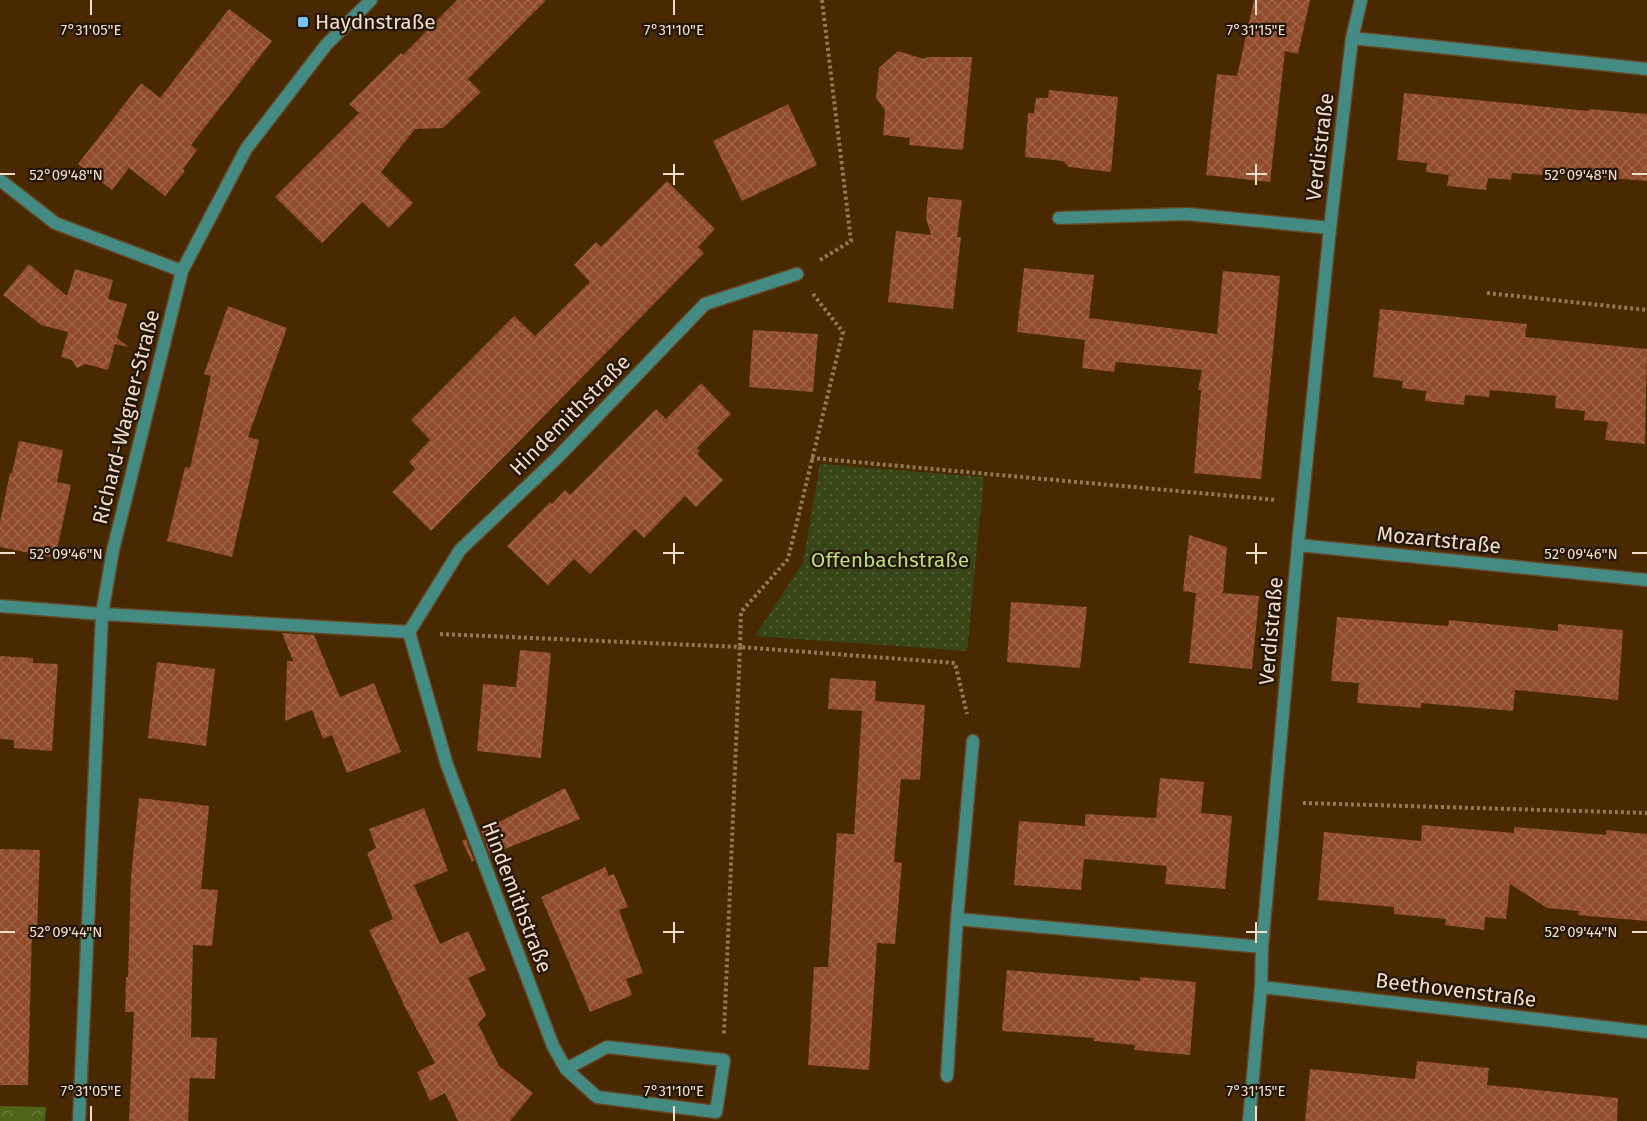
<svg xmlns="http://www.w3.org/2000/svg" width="1647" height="1121" viewBox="0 0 1647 1121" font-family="'Fira Sans',sans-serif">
<defs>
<pattern id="grass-dots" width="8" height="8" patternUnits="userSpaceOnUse" patternTransform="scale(1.5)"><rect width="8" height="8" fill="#374517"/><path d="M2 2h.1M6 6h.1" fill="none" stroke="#545f37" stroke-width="1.8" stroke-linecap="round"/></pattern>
<pattern id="forest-crowns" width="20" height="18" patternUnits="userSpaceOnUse" patternTransform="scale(1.5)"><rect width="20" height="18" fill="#4e6419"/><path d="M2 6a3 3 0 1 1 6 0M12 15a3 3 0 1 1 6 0" fill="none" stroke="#687a39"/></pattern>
<pattern id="building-cross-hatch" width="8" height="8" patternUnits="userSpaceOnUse" patternTransform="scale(1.5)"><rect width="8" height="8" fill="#8f4b2a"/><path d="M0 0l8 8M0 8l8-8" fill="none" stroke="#9f6448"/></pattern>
</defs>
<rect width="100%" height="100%" fill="#492902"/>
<path fill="url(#grass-dots)" d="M820 464 984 477 967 651 755 636 803 563Z"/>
<path fill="url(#forest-crowns)" d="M0 1106 46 1107 45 1121H0Z"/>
<path fill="url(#building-cross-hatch)" d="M457 0H546L468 79 481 92 443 128 415 129 381 172 413 203 389 228 362 202 322 243 275 197 359 113 349 104 401 53 403 55Z
M1254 0H1310L1298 54 1285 51 1270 182 1206 175 1217 74 1237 76Z
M229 9 272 41 191 145 197 150 183 169 185 171 165 196 129 168 112 190 78 164 141 83 160 98Z
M898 51 924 59 927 57H972L963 150 909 145 910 138 883 135 885 110 876 98 879 68Z
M1049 90 1118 97 1111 172 1069 167 1063 161 1025 157 1028 113H1034L1036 98H1048Z
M1404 93 1589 111V109L1647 114V181L1542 172V175L1512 173 1511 180 1488 178 1486 190 1447 186 1449 175 1426 172 1427 163 1397 160Z
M788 104 817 165 742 201 713 141Z
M667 181 715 229 698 247 704 253 431 531 392 492 415 469 409 462 430 440 411 420 514 316 535 336 590 282 574 265 596 242 601 247Z
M928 197 962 200 957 237H961L953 309 888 302 896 231 931 235 926 218Z
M29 264 67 296 75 269 113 280 108 299 127 304 117 338 129 347 115 344 108 370 86 364 77 368 72 360 61 357 68 332 41 325 3 295Z
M1024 268 1094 275 1089 318 1217 334 1223 271 1280 276 1261 479 1194 473 1201 390H1198L1202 370 1116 362 1114 372 1082 368 1085 340 1017 332Z
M228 306 287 328 248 437 259 440 232 557 167 541 185 467 190 468 211 376 204 374Z
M1380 309 1527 324 1525 337 1647 349 1645 444 1605 440 1608 422 1584 420 1585 411 1555 408 1556 396 1490 390 1489 397 1465 395 1464 405 1444 403 1425 401 1426 391 1402 388 1403 381 1373 377Z
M753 330 818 334 813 392 749 387Z
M701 383 731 414 697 448 700 451 697 454 723 480 696 507 685 496 644 538 635 529 590 574 574 559 548 585 507 546 550 502 552 504 565 490 570 495 656 409 666 419Z
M19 441 63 450 57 482 71 485 55 558 0 547V522L10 473H12Z
M1189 535 1227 547 1223 593 1259 596 1252 669 1189 663 1196 593 1183 591Z
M1011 602 1087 607 1080 668 1007 662Z
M1337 617 1448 626 1449 620 1558 631V624L1623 630 1618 700 1515 690 1513 711 1421 703V708L1357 703 1359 683 1331 681Z
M282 633 314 635 340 697 374 683 401 752 347 773 332 735 323 739 312 710 285 721 287 661H293Z
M520 650 551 653 541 758 477 751 483 684 516 687Z
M0 656 33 658V663L58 664 52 751 14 748V740L0 739Z
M157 662 215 669 206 746 148 738Z
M830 678 876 681 875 701 925 705 920 780 901 779 894 862 902 863 895 944 877 943 869 1070 808 1065 814 967H828L837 833 854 834 862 711 828 709Z
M1160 778 1204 782 1201 813 1232 816 1225 889 1165 884 1167 866 1084 859 1081 890 1014 885 1019 821 1085 826V814L1156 818Z
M565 788 580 819 490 855 481 831Z
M139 798 209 806 201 889 218 890 212 946 193 945 191 1037 217 1038 215 1079 190 1078 188 1121H129L134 1012H125L126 977H128L131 876Z
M424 808 448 871 414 885 440 944 468 931 486 970 468 978 486 1015 478 1024 499 1066 533 1093 510 1121H458L445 1093 430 1101 417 1072 435 1063 405 1007 369 930 393 919 367 853 376 848 369 829Z
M1422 825 1514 833V827L1606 835V830L1647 834V921L1578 915 1579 911 1547 908 1510 884 1506 919 1485 917 1484 930 1445 925 1446 919 1394 914V907L1318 900 1324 832 1421 841Z
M466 839 474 861 472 862 462 841Z
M0 849 40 850 37 930 32 929 28 1085H0Z
M605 867 609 876 614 874 628 907 619 910 643 973 626 979 632 995 590 1012 541 897Z
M1007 970 1140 981V977L1196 982 1190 1055 1134 1050 1135 1045 1094 1041V1038L1002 1031Z
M1417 1061 1489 1068 1487 1085 1618 1098 1617 1121H1305L1310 1069 1415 1079Z"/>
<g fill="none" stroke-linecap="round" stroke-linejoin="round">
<defs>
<path id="minor" d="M1352 38 1647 69
M0 180 55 223 182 271
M1059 218 1187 214 1330 228
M1298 545 1647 580
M0 606 102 614 409 632 460 550 557 458 705 304 797 274
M409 632 447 765 553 1046 566 1069 597 1097 716 1112 724 1060 607 1047 566 1069
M957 919 1262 947
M1261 987 1647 1032
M947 1076 957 919 973 741
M79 1121 102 614 113 550 182 271 246 149 326 45 371 0
M1249 1121 1261 987 1262 947 1298 545 1330 228 1352 38 1361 0"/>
</defs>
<use href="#minor" stroke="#644622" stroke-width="15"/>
<path stroke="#937859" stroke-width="4" stroke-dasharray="3 3" stroke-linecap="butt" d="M820 260 851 241 822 0
M1487 293 1647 310
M813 294 843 332 788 559 741 612 740 647 955 663 967 714
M811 458 1277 500
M440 634 740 647 724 1034
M1303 803 1647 813"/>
<use href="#minor" stroke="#448c83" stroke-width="12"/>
</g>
<path fill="none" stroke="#f2ddca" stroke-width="2" d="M91 0V15M674 0V15M1256 0V15M674 164V185M1256 164V185M0 174H15M663 174H684M1246 174H1267M1632 174H1647M674 543V564M1256 543V564M0 553H15M663 553H684M1246 553H1267M1632 553H1647M674 922V943M1256 922V943M0 932H15M663 932H684M1246 932H1267M1632 932H1647M91 1106V1121M674 1106V1121M1256 1106V1121"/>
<rect fill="#79bff8" stroke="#241607" stroke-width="2" x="297" y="16" width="12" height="12" rx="3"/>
<g text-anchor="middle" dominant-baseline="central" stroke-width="4.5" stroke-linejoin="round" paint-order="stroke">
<g font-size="21" fill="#f2ddca" stroke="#241607" text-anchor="start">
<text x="315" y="22">Haydnstraße</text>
</g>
<g font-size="21" fill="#f2ddca" stroke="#241607">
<text transform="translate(1320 147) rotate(-83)">Verdistraße</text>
<text transform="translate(570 415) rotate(-45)">Hindemithstraße</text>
<text transform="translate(126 417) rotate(-76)">Richard-Wagner-Straße</text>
<text transform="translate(1439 540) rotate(6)">Mozartstraße</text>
<text transform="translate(1271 631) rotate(-85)">Verdistraße</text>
<text transform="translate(517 897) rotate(69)">Hindemithstraße</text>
<text transform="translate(1456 990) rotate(7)">Beethovenstraße</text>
</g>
<g font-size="21" fill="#bcde7a" stroke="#241607">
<text x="890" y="560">Offenbachstraße</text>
</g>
</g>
<g font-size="15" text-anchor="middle" fill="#f2ddca" stroke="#241607" stroke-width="4.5" stroke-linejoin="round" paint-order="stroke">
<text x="91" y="35">7°31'05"E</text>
<text x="674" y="35">7°31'10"E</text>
<text x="1256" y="35">7°31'15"E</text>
<text x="66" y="180">52°09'48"N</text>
<text x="1581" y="180">52°09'48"N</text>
<text x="66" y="559">52°09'46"N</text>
<text x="1581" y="559">52°09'46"N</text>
<text x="66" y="937">52°09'44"N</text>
<text x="1581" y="937">52°09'44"N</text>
<text x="91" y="1096">7°31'05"E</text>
<text x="674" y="1096">7°31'10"E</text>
<text x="1256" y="1096">7°31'15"E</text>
</g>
</svg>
